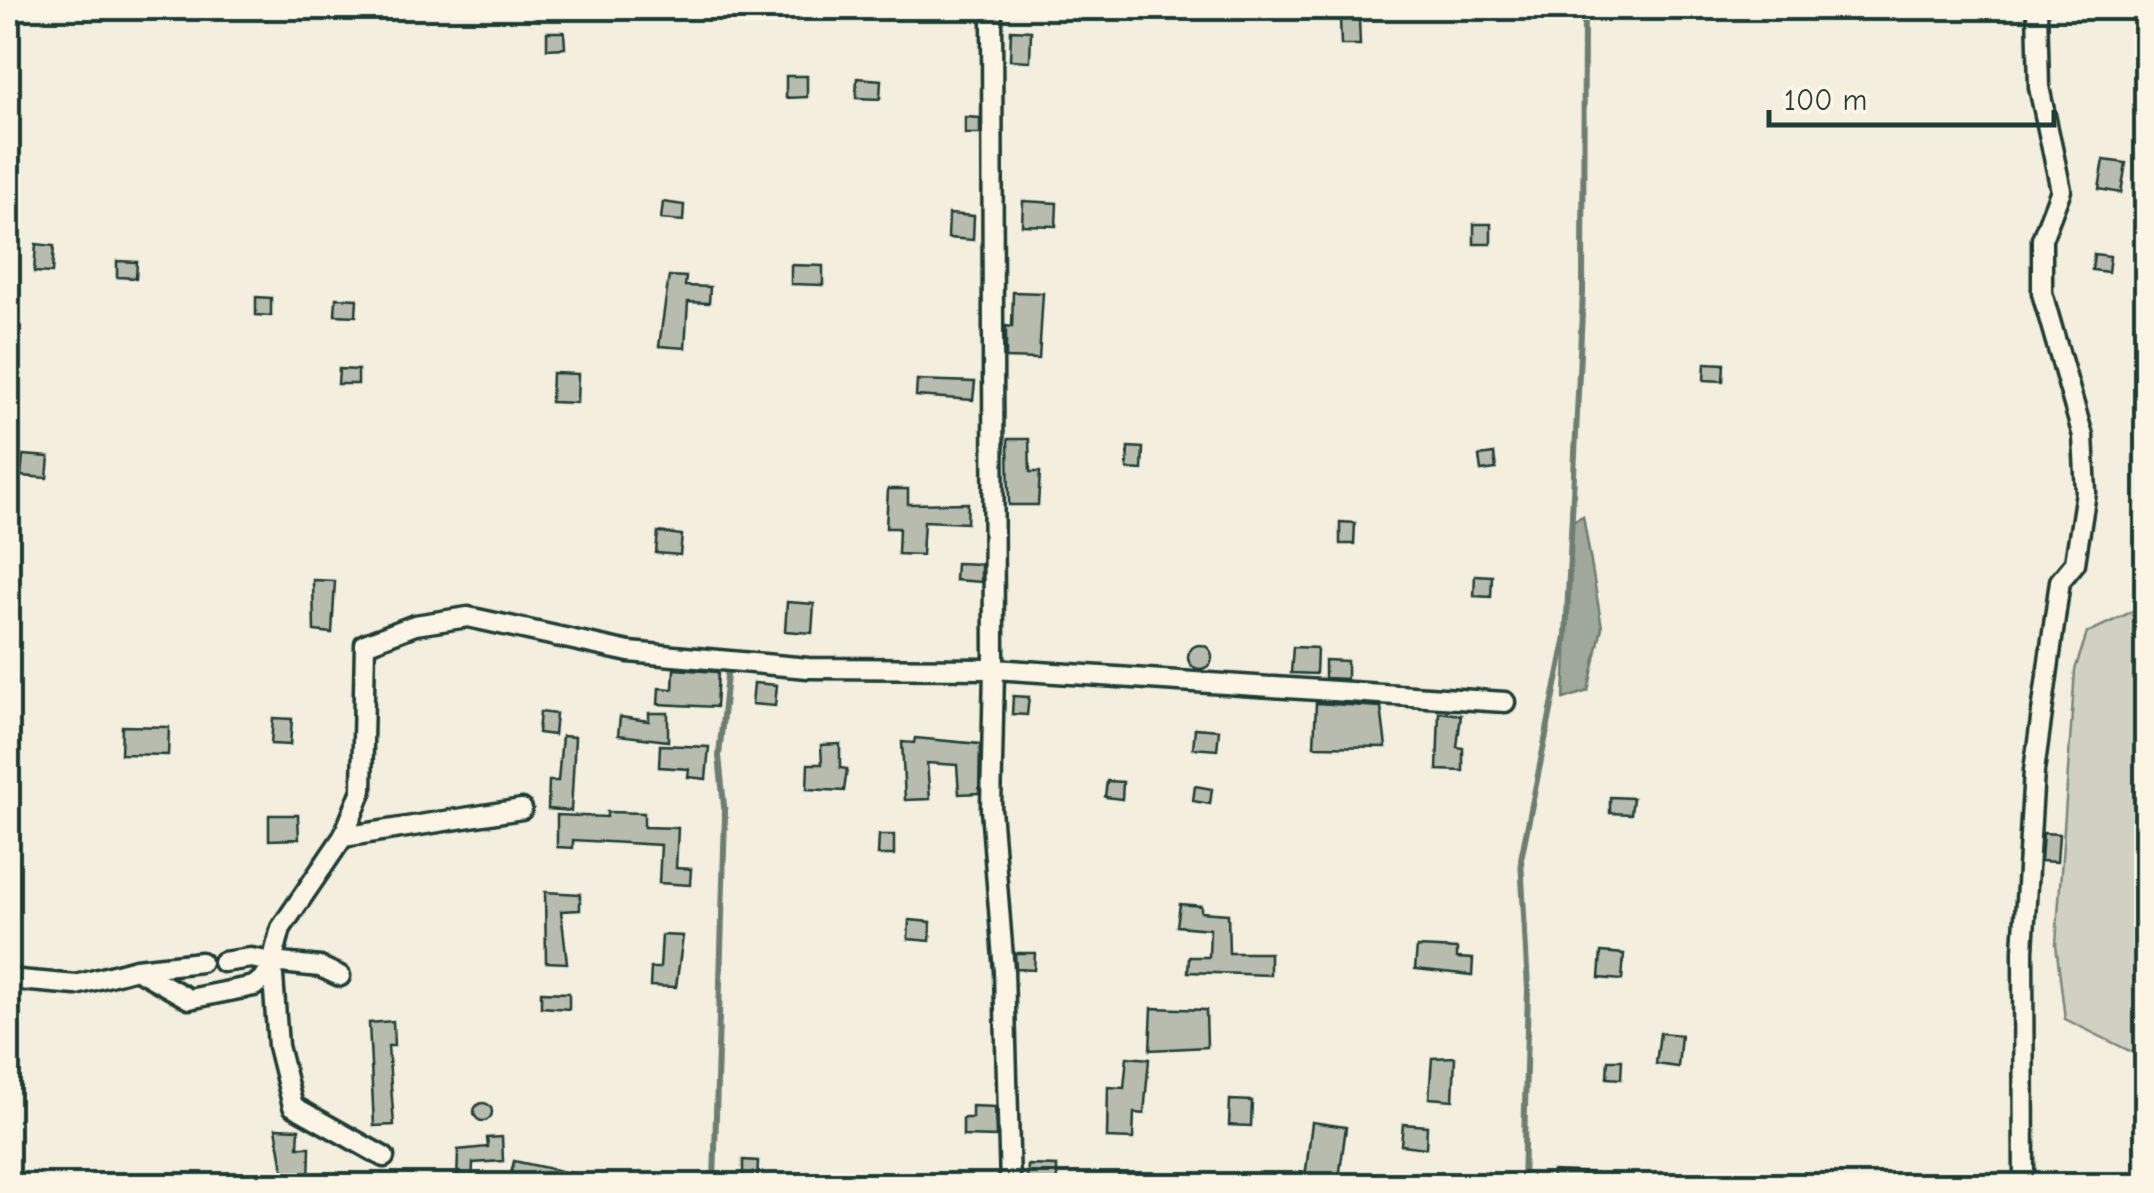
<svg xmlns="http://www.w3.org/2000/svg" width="2154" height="1193" viewBox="0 0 2154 1193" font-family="'Comic Neue',sans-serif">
<rect width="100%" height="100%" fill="#f3eede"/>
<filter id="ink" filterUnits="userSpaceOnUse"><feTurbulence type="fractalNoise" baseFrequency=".01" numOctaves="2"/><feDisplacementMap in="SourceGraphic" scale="20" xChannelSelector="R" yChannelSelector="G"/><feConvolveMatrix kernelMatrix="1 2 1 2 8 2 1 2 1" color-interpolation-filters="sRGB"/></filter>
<g filter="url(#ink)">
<path fill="#d0d1c2" stroke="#78877b" stroke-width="2.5" d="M2146 605V1059L2065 1019 2056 944 2075 670 2087 633Z"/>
<path fill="#a0a89b" stroke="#6c7d72" stroke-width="2.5" d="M1583 516 1602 627 1588 691 1564 699 1572 521Z"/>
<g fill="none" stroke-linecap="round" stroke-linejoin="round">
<path stroke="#6c7d72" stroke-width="6" d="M714 1182 725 816 719 756 728 665
M1523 1186 1528 989 1521 859 1566 636 1583 292 1584 8"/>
</g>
<path fill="#b8bcae" stroke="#1f3d34" stroke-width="2.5" d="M1340 19H1359L1360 45H1341Z
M1011 30 1031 31 1030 61 1010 60Z
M547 32H564L565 48 547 49Z
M786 76H807V97L786 98Z
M857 78 881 80 880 99 856 98Z
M965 117 980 118V134H965Z
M2104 160 2126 163 2121 193 2099 189Z
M1023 201 1057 203 1056 226 1022 225Z
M663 202 684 205 683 221 661 219Z
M949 214 974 216 973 240 948 238Z
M1474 224H1491V244H1474Z
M36 244 54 246 52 273 34 272Z
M2094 254 2110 256 2108 272 2092 270Z
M117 261 137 262 136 278 117 277Z
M791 265 823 266V285L791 284Z
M669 276 686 277 685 286 710 287 709 303 688 302 685 348 659 346Z
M1013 292 1043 293 1039 359 1006 358V326L1012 327Z
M256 297 271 298V316L256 315Z
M336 298 357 299 356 316 335 315Z
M1705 363 1724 364 1723 381 1704 380Z
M339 369 358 370V384H338Z
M552 373 578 374 577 403 551 402Z
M917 380 975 382 973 400 916 396Z
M1008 439H1029L1030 472H1040L1038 505H1009Z
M1128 447 1143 448 1142 470 1127 469Z
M1494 454 1496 469 1481 471 1479 456Z
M23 455 49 457 47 478 21 476Z
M888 489H908V504L968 503 967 523 924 521 922 555 898 554 899 528H886Z
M1340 522 1355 523 1354 544H1340Z
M658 532 682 535 680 555 656 553Z
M956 563 981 564V582L955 580Z
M1475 575 1492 576 1491 597 1474 596Z
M313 580 335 581 332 633 314 631Z
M787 602 814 604 812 633 785 631Z
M1188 657a12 12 0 1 1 24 0a12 12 0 1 1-24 0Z
M1293 647 1317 648 1316 674 1291 673Z
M1325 660 1347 661V679L1325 678Z
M674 669 718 672 716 707 658 704 659 688 673 689Z
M754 683 777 685 775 706 752 704Z
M1013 696 1029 697 1027 715 1012 714Z
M1316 703 1381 707 1386 747 1314 746Z
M540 712 556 714 554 735 538 733Z
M1439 712 1461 715 1457 747 1463 748V771L1437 770Z
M649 713H668V741L618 735 620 717 649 721Z
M273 718 292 719 290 745 271 744Z
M122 726 169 727 168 755 121 754Z
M1195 728 1219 730 1217 750 1193 748Z
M562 736 575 737 571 811 548 809 549 781H558Z
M915 738 980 744 979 793 959 794 957 765 927 763 930 799 905 800 902 742 914 743Z
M840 744V768L847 769 844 791 807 789 808 764H822L821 745Z
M660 745 709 747 706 779 688 777 689 769 659 767Z
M1107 781 1123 782 1122 799 1105 797Z
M1195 786 1212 789 1210 804 1193 801Z
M1610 797 1633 798 1631 814 1610 813Z
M607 812 644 813V827L678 828 676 868 691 869 690 885 659 883 661 845 573 840V848L557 847V815L607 817Z
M269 815H298L299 839 269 840Z
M2043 833 2059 834 2057 862 2041 861Z
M879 835H894V855H878Z
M545 892 580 894V910L561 911 567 963 546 962Z
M1180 904 1201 906V912L1228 914 1229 953H1270V975L1188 972 1189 957H1209L1210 929 1177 926Z
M909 920 931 922 930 941 908 939Z
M662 935 683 936 676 987 650 986 651 968H660Z
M1417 947 1457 949V958L1473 959 1472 975 1415 969Z
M1601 952 1624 954 1622 980 1599 978Z
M1015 953H1035L1034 970 1016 969Z
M541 992 569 993V1009L541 1007Z
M1152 1008 1206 1010 1207 1047 1150 1050Z
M393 1021 394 1046H388L394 1125 374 1126 369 1023Z
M1660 1033 1681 1035 1678 1067 1656 1064Z
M1127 1057 1149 1059 1144 1114 1134 1113 1133 1139 1107 1138 1108 1087 1124 1088Z
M1455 1057 1453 1100 1429 1098 1432 1058Z
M1608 1060H1622L1621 1079 1607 1078Z
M1230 1100 1252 1101 1251 1126 1229 1125Z
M474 1112a9 9 0 1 1 18 0a9 9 0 1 1-18 0Z
M972 1106 995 1107 996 1137 963 1136V1118H972Z
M1312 1122 1346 1127 1338 1186H1304Z
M1403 1124 1427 1126 1426 1148 1401 1145Z
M276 1128 299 1129 298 1147H310L309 1186H286Z
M502 1137 503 1161 473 1163 472 1186H457L458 1150 488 1147 487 1138Z
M743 1160 758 1161 757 1186H743Z
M514 1161 580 1175 579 1184 509 1183Z
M1028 1165 1057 1166V1186H1027Z
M1552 1171 1596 1173V1186H1551Z"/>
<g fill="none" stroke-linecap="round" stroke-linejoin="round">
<defs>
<path id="street" d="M992 8 994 669 991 809 1004 971 1010 1186
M343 837 522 809
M223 962 251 958 272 962 281 928 343 837 362 790 365 644 415 625 468 617 629 652 808 668 994 669 1505 702
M136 969 189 999 254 986 271 972
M340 976 320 967 272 962 278 1046 293 1106 384 1157
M8 979 76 985 136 969 201 962
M2024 1186 2023 950 2034 771 2060 581 2075 563 2086 492 2083 436 2042 293V239L2061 190 2039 87 2037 8"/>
</defs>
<use href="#street" stroke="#1f3d34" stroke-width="25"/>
<use href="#street" stroke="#fcf5e5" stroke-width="18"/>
</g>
</g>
<rect width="2154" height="1193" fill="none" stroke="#fcf5e5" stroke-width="40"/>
<rect x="20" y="20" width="2114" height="1153" fill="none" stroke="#1f3d34" stroke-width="4" filter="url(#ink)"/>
<path d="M1769 110v15h285v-15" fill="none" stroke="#1f3d34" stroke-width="5"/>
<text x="1784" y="110" font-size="30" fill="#1f3d34" stroke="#fcf5e5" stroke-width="8" paint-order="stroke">100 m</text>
</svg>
